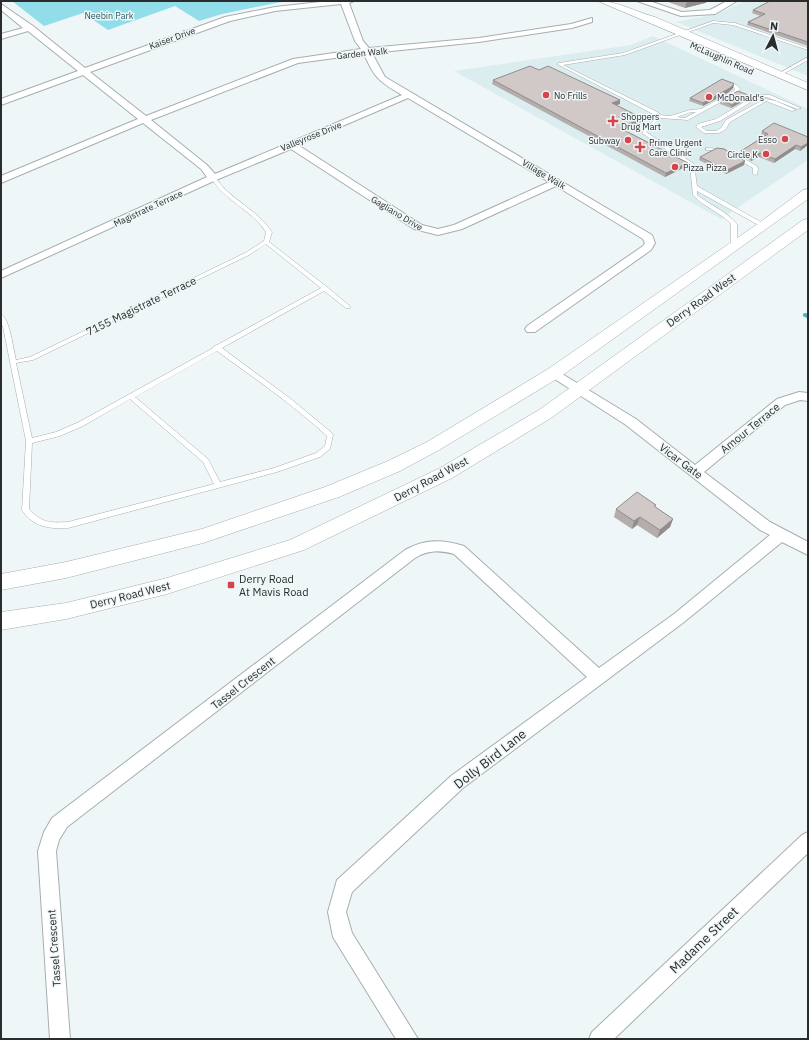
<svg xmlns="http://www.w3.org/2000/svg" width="809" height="1040" viewBox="0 0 809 1040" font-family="'IBM Plex Sans',sans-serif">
<rect width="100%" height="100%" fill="#eff6f7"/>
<path fill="#dcedef" d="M744 1H808V76L676 22 717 14Z
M653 36 808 109V160L721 219 454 71 631 45Z"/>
<path fill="#91dde9" d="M12 1H286L222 14 199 21 175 6 108 30 83 13 44 26Z"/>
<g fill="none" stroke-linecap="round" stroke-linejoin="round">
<path stroke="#56b0be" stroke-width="4" d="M805 315 808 316"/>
<defs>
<path id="service" d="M713 21 735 23 808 48V50L733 25 713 23 625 55 563 65 659 113V115L670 116 690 110 701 109 735 90 734 87 724 83V81C730 81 737 84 740 89L739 92 688 120 660 118 646 132 694 164 697 186 766 225V227H762L697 191V195C710 205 726 211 737 224V247L734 249 731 247V224C720 212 704 207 693 195L690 166 642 133 656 118 655 115 557 64 559 63 623 53ZM691 112H696L685 118 677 117Z
M808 57V60L781 75 778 74Z
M756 95H770L801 108 797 109 767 97H759L720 121 701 127 707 131H716L721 128 726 120 765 99 776 101 796 110 792 111 766 101 730 122 725 130 719 133H704L696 127 698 124 716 119Z
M706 148 724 149 726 150 724 151 708 150H706Z
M735 156H739L757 166 758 169 757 175 753 174V168L735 158Z
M211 177H215C230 200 256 208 272 232L269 242 327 287 351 307 350 308H346L324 291 222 348 291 399 332 433 333 435 330 449 320 457 277 472 218 488 68 528C49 529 33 527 22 510L26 441 3 327 1 322V314C10 319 13 349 16 360L30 357 245 253 264 241 266 232C251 209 226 202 211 178ZM266 244 321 288 217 345 214 346 213 348 79 422 56 432 32 438 16 363 33 360 249 255ZM217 351C254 378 292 404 327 436L325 446 316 453 274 468 220 482 208 459 135 397ZM130 399 203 462 214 484 68 522C49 523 42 523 29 509L32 443 60 436 83 426Z"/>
<path id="minor" d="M329 1H354L349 3 363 41 369 48 479 38 571 24 592 18V22L572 28 479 42 372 53 385 77 652 235 655 243 651 250 535 332H527L525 329 527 326 643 246 645 243 643 239 556 186 462 229 438 235 414 229 291 149 216 180 1 278V271L207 177 201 169 143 123 1 183V176L138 119 83 75 1 105V99L78 71 28 31 1 39V34L23 28 1 10V4L33 26 85 68 225 17 275 7ZM341 4 355 41 361 49 293 59 146 116 90 72 230 21 275 11ZM364 54C375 79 379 81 402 95L215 174 207 165 151 120 298 63ZM408 98 549 182 454 225 438 229 422 225 298 145Z
M637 1H649L682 12 710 10 727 1H737L715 14 681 16Z
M554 369 636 419 695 465 777 399 799 392 808 393V401L800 400 785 405 704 472 770 522 808 542V555L782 542 684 622 463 788 352 892 346 912 352 933 418 1039H396L333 937 328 912 337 880 451 776 587 677 454 554C440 550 428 550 415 558L67 827 59 840 56 851 70 1039H50L38 851 44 832 52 818 405 550C425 539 442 539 464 546L599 668 674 614 770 535 760 530 626 425 550 376 548 373 550 370Z
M808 832V853L614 1039H589L592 1032 802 835Z"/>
<path id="tertiary" d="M598 1C618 1 636 12 655 17L808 83V90Z"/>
<path id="secondary" d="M808 189V199L560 377 439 450 400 471 339 497 203 543 66 578 1 590V574L66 562 202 529 325 487 388 461 427 442 548 369 759 223 803 190Z
M808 219V230L551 418 452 478 304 550 167 594 66 619 1 630V612L66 603 167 578 290 540 440 468 539 410 803 220Z"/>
</defs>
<use href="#service" stroke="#a7aeaf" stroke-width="1"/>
<use href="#minor" stroke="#a7aeaf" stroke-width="2"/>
<use href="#tertiary" stroke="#a7aeaf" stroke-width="1"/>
<use href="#secondary" stroke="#a7aeaf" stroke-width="1"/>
<use href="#service" fill="#fff" fill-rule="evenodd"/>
<use href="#minor" fill="#fff" fill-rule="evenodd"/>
<use href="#tertiary" fill="#fff" fill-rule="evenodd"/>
<use href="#secondary" fill="#fff" fill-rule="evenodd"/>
</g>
<path fill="#b3adac" d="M665 1H709L705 3 685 8Z
M808 1V46L747 25 748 22 760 16 752 13 753 10Z
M539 70 620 100V104L616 105 642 118 641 122 624 130 688 163 687 166 665 177 492 84 493 80Z
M734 84 733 88 729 92 703 106 689 101 690 98Z
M748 95 747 99 731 108 720 104 721 100Z
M762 131 808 137V145L800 151 795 149 774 163 759 157 751 161 740 155 741 151 764 136 761 135Z
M700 157 744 165 726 174 699 160Z
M655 507 673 519 670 527 657 538 637 525 632 529 614 517 616 509Z"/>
<path fill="#928d8c" d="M687 1H709L705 3 685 8Z
M734 84 733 88 729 92 703 106V103Z
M748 95 747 99 731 108 732 105Z
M620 100V104L611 107 612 103Z
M642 118 641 122 620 132V128Z
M808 143V145L800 151 801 147Z
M796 145 795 149 774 163 775 159Z
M760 153 759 157 751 161 752 157Z
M745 161 744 165 726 174 727 170Z
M688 163 687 166 665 177 666 173Z
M640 517 637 525 632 529 634 521Z
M673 519 670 527 657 538 660 530Z"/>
<path fill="#d0c9c8" stroke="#928d8c" d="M770 1H808V42L748 22 765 14 753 10Z
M530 66 539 70 548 66 620 100 612 103 642 118 620 128 688 163 666 173 493 80Z
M722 79 734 84 730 88 703 103 690 98Z
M738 91 748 95 732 105 721 100Z
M774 123 808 137V143L801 147 796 145 775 159 760 153 752 157 741 151 768 134 762 131Z
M717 148 724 149 745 161 727 170 700 157Z
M637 492 656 505 654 506 673 519 660 530 640 517 634 521 616 509Z"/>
<g fill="#d44449" stroke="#eff6f7" stroke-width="1.5">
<circle cx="546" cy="95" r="4"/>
<circle cx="709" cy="97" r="4"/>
<path d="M611 115h4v4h4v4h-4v4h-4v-4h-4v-4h4z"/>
<circle cx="785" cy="139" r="4"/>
<circle cx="628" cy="140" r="4"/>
<path d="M638 141h4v4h4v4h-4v4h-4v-4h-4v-4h4z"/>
<circle cx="766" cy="154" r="4"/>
<circle cx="675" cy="167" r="4"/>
<rect x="227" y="581" width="8" height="8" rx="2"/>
</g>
<g text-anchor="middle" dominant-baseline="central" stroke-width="3" stroke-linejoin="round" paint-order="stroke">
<g font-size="9" fill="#245a62" stroke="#eff6f7">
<text x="109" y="15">Neebin Park</text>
</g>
<g font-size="9" fill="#2a2c2d" stroke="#eff6f7">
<text transform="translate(172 38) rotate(-20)">Kaiser Drive</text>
<text transform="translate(362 53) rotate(-6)">Garden Walk</text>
<text transform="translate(722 58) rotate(24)">McLaughlin Road</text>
<text transform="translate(311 136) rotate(-22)">Valleyrose Drive</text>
<text transform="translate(544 174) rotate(31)">Village Walk</text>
<text transform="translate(148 208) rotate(-25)">Magistrate Terrace</text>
<text transform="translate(397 213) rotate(31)">Gagliano Drive</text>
</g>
<g font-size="9" fill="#2a2c2d" stroke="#eff6f7" text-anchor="start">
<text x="554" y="95">No Frills</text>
<text x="717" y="97">McDonald's</text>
<text x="621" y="116">Shoppers<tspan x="621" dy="10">Drug Mart</tspan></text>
<text x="777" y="139" text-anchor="end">Esso</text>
<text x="620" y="140" text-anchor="end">Subway</text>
<text x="649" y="142">Prime Urgent<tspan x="649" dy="10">Care Clinic</tspan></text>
<text x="758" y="154" text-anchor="end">Circle K</text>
<text x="683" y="167">Pizza Pizza</text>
</g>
<g font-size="11" fill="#2a2c2d" stroke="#eff6f7">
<text transform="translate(701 300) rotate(-36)">Derry Road West</text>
<text transform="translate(141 306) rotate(-26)">7155 Magistrate Terrace</text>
<text transform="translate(750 428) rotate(-39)">Amour Terrace</text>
<text transform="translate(681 461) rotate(37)">Vicar Gate</text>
<text transform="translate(431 479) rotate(-28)">Derry Road West</text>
<text transform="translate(130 595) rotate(-14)">Derry Road West</text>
<text transform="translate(243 683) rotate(-38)">Tassel Crescent</text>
<text transform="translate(54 948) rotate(-94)">Tassel Crescent</text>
</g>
<g font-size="11" fill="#2a2c2d" stroke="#eff6f7" text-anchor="start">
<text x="239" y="579">Derry Road<tspan x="239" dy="13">At Mavis Road</tspan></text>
</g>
<g font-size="13" fill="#2a2c2d" stroke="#eff6f7">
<text transform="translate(490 759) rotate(-38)">Dolly Bird Lane</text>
<text transform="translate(704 940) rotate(-44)">Madame Street</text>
</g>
</g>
<rect width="809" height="1040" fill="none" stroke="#2a2c2d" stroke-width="4"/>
<g transform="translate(773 36) rotate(6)" stroke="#eff6f7" stroke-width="3" paint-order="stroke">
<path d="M0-3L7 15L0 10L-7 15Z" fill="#2a2c2d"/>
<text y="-6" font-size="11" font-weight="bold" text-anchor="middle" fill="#2a2c2d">N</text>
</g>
</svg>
